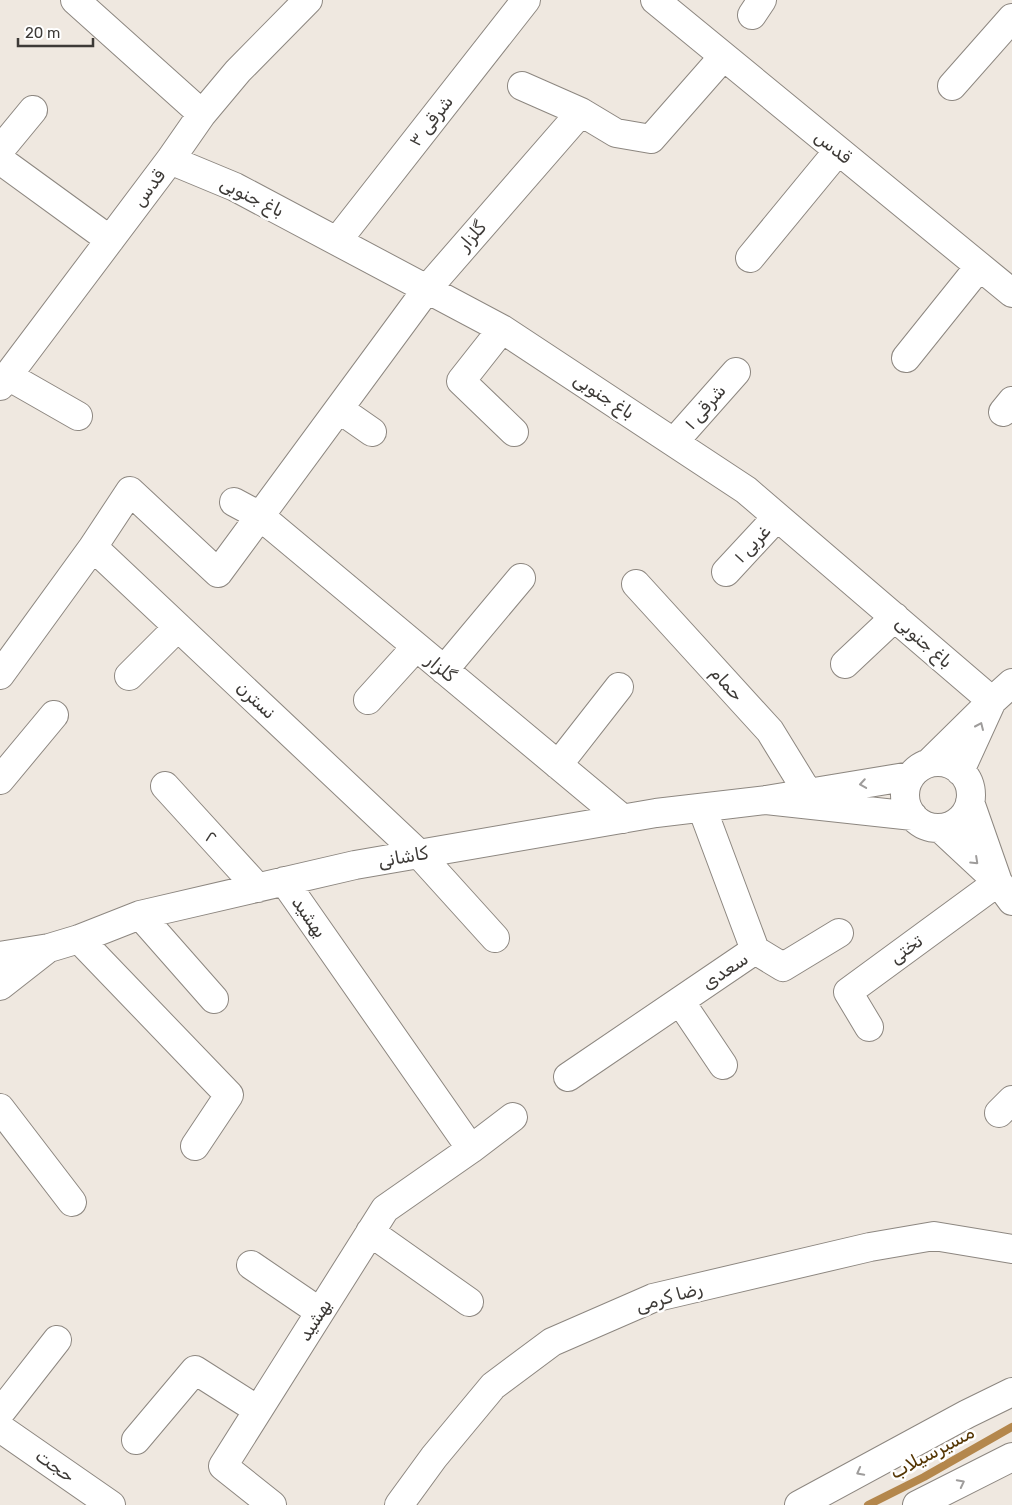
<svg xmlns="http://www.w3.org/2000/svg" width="1012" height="1505" viewBox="0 0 1012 1505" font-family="Rubik,Vazirmatn,sans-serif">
<rect width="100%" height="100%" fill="#efe8e0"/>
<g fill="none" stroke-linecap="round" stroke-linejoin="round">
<path stroke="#b4874c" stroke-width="8" d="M868 1505 924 1477 1012 1427"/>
<defs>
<path id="minor" d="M75 0 202 114
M655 0 1012 293
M752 15 762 0
M522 86 581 112
M952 86 1012 18
M0 150 33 110
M0 160 110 240
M170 160 235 187 502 329 746 490 992 701 1012 683
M337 241 526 0
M750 258 838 151
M502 329 461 381 514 432
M906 358 979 267
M8 376 78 416
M0 386 170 160 202 114 238 71 308 0
M339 409 372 432
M1003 412 1012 401
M674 442 736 372
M234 502 260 516 623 819
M93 547 419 854 495 938
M726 572 777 517
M636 584 770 731 808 793
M845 664 895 617
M444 670 521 578
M0 675 93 547 130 491 218 573 427 289 581 112 616 133 651 139 723 57
M129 676 178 627
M368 700 416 647
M905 795a33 33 0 1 1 66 0a33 33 0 1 1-66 0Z
M929 763 992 701 960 771
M558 765 619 687
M911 776 766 800 913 816
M0 780 54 715
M165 786 258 888
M940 828 998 882 970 802
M284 881 471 1149
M140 915 214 999
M79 939 229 1095 195 1146
M755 950 783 967 839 933
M0 956 49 948 79 939 140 915 355 865 656 813 766 800
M0 986 46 950
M680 1001 723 1065
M869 1027 848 992 998 882 1012 901
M568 1077 755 950 702 808
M0 1108 72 1202
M999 1113 1012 1100
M370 1232 469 1302
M251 1265 320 1312
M0 1413 57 1340
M0 1428 111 1505
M136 1440 195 1370 258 1410
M272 1505 223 1466 385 1209 471 1149 513 1117
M399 1505 434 1457 493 1386 552 1342 653 1298 870 1247 934 1236 1012 1249
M799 1505 967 1414 1012 1392
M917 1505 1012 1457"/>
</defs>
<use href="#minor" stroke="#8d8780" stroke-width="30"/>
<use href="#minor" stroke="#fff" stroke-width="28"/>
</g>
<defs><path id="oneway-chevron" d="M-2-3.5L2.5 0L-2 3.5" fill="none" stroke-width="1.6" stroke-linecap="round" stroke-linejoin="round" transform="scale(1.25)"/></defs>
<g stroke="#9e9c9b">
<use href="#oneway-chevron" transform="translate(980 726) rotate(-66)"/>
<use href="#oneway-chevron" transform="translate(863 784) rotate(171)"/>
<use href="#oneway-chevron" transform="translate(975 861) rotate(43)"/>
<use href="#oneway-chevron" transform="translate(860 1472) rotate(152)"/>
<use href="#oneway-chevron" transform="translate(961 1483) rotate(-27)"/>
</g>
<g text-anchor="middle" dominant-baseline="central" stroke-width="5" stroke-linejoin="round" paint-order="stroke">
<g font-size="18" fill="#3d3a37" stroke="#fff">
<text transform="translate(431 121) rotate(-52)">۳ شرقی</text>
<text transform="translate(833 147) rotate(39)">قدس</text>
<text transform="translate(149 188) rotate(-53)">قدس</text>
<text transform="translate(252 197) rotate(26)">باغ جنوبی</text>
<text transform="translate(472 236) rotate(-49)">گلزار</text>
<text transform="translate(604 396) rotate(33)">باغ جنوبی</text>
<text transform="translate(705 407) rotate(-49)">۱ شرقی</text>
<text transform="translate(752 544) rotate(-47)">۱ غربی</text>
<text transform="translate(924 642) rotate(41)">باغ جنوبی</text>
<text transform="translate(441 668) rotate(40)">گلزار</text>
<text transform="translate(727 684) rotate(48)">حمام</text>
<text transform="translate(256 700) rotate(43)">نسترن</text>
<text transform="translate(211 837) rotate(48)">۲</text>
<text transform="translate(403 857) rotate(-10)">کاشانی</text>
<text transform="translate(309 917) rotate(55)">بهشید</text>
<text transform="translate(906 949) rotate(-36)">تختی</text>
<text transform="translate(725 971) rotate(-34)">سعدی</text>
<text transform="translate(669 1297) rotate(-16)">رضا کرمی</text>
<text transform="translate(315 1320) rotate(-58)">بهشید</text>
<text transform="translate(55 1466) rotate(35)">حجت</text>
</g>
<g font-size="19" font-style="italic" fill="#563705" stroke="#fff">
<text transform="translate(932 1452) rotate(-28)">مسیرسیلاب</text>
</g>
</g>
<path d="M18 38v8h75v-8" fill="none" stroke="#3d3a37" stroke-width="2.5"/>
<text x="25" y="38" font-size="15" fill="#3d3a37" stroke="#ffffff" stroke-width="4" paint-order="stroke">20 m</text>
</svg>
